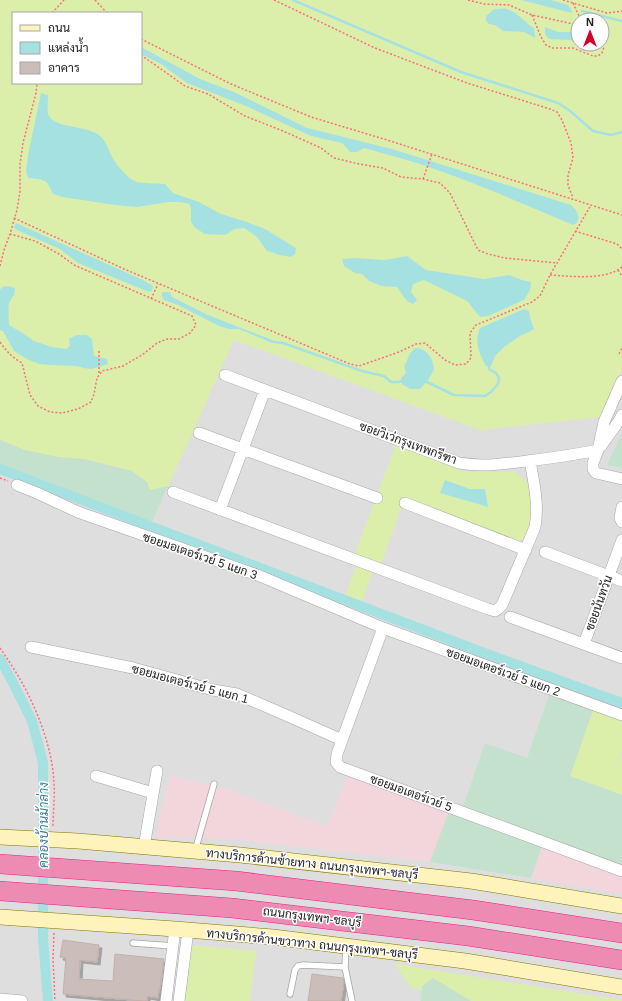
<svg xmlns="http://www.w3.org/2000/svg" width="622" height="1001" viewBox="0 0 622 1001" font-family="Helvetica,Sarabun,sans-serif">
<defs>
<filter id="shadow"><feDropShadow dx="3" dy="3" stdDeviation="0" flood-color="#0004"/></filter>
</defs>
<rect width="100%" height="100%" fill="#f2ece8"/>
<path fill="#dfdedf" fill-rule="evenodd" d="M0 0H622V1001H0ZM13 13H141V83H13ZM578 20H602V44H578Z"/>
<path fill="#f3d6db" d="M348 775 449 811 430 862 242 840 155 837 170 776 224 788 327 827Z
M542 846 622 875V894L531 878Z"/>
<path fill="#dbefab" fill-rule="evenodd" d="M0 0H622V368L601 417 480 430 234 340 152 522 0 464ZM13 13H141V83H13ZM578 20H602V44H578Z
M396 444 465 472H516L528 483 532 502V510L528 537 518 542 405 497 381 564 372 572 362 602 345 595 356 567 355 553Z
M593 710 622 720V750L613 774 622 754V795L570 776Z
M192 945 256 951 250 1001H183Z
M395 964 622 1000V1001H471L433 979 422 986V990L411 988Z"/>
<path fill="#c4e1cd" d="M622 433V468L607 465Z
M0 440 25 450 59 457 84 459 132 471 147 482 150 490 168 486 152 522 0 464Z
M549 695 593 710 570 776 622 795V865L463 807 485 743 527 758Z
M449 811 542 846 531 878 430 862Z
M433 978 471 1001H421L422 986Z"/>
<path fill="#a6e1e2" d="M521 0H551L568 5 571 9 572 13Z
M494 9C498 9 504 8 507 9 515 11 527 24 534 28L535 38 524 32 503 31 495 25 489 24 486 21V16Z
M545 27 558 32H570L578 33V43L570 40 549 39 545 34Z
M141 47 200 79 234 92 307 128 392 149 571 205 576 210 579 217 577 223 573 225C528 206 483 186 437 170 413 161 389 155 364 148L357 152H350L342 143 311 136 246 106 187 83 161 64 141 54Z
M41 93 48 95C48 100 47 110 48 114 53 129 89 125 100 136 106 141 109 150 112 157 117 165 128 180 138 182 146 184 156 183 165 184L173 193 199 202 221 214 244 221 265 229 296 248 295 254 291 257 280 255 267 251 257 237 244 228 235 229 225 235 205 234 195 228 191 222V209L189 204 180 202H169L137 207 115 205 62 197 53 194C46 178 45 180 28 178L26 171 28 155Z
M16 223 143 280 153 286 152 291 149 292 78 263 60 249 17 230 14 227Z
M407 256 426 270 484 279 509 275 522 280 531 282 530 290 524 300 488 316 480 317 467 301 424 280 413 284 411 292 417 300 413 304 407 301 397 287 381 286 369 281 362 274 355 273 344 266 342 259 355 258 385 260Z
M7 286 15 288C15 296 12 297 9 303 8 305 9 321 9 325L21 332 34 341 52 347 66 349 70 346 69 339C74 335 80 334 87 335L92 339 94 356 107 359 108 364 91 369 84 368 76 366 50 365 39 364 27 359 14 351 3 331 0 330V290L2 287Z
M164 292H170L172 297 208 315 280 343H272L239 329H229L219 326 178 305 164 300 162 297V293Z
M524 309 529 311 530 317 534 329 531 331 520 336 504 347 495 356 491 366H486C479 354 474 341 480 328Z
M415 348C427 348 434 359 434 370L428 380 420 389H410L402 384 401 378 406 373 404 366C408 360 409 352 415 348Z
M445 480 470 489H485L488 507 440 493Z"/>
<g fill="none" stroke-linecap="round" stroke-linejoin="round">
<path stroke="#a6e1e2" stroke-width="2.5" d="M293 0 461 72 558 103 569 110 593 131 611 135 622 132
M582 11 622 21
M275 342 283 343 362 371 384 376 391 382H398L403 381
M425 381 454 395 485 396 491 392 498 384 499 378 496 373 489 369V363"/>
<path stroke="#a6e1e2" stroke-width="10" d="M0 469 487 654 622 703
M0 659 12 681 32 721 43 763V939L48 1001"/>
</g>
<path fill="#cbbdba" stroke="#c5afa9" filter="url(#shadow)" d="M63 940 99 945 97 962 80 960 79 979 113 981 115 954 164 959 160 989H159L158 998 147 996V1001H143L63 994 66 958 60 957Z
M312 974 343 978 344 981 341 1001H308Z"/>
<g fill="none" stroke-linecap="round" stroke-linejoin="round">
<defs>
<path id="lane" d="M195 851 214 784
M133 943 173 946
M346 947 345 967 352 1001
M290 994 295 970 298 966 303 965 345 967"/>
<path id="street" d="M225 375 459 463C482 467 504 464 527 461 552 458 574 455 598 450
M622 381 604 422 598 450 593 463V469L596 473 622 479
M199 433 377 498
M601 446 619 421 622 415
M17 485 37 493 78 512 260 576 383 628 622 715
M173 492 488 609 495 611 498 609 502 605 535 527C539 505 534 483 530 461
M405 503 526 550
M622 507 620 518 622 522
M220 510 265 390
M545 552 622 581
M510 617 622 658
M383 628 337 754 336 762 340 767 622 871
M584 644 622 540
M31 647 133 668 213 690 237 694 288 716 342 740
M96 776 153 793
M144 847 157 771
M0 999 22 1001
M166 1001 175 929
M179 1001 188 930"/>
<path id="secondary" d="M0 837 78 841 240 855 471 881 622 906
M0 917 175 929 273 937 465 961 622 987"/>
<path id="highway" d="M0 864 236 881 473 910 622 933
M0 891 232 908 468 936 622 960"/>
</defs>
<use href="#lane" stroke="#a5a5a5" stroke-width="7"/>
<use href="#street" stroke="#a5a5a5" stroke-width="12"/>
<use href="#secondary" stroke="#817400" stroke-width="16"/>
<use href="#highway" stroke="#e71e8d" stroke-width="20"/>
<path stroke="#ff6c7c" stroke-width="1.5" stroke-dasharray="2 2" stroke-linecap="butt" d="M95 0 107 13
M274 0 375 48 467 83 550 109 557 112 562 120 571 143 573 158 568 175V185L573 198
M468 0 484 4 509 5 532 15 578 25
M563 0 607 13 622 11
M573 3 581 20
M52 13 64 0
M532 15 541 37 546 45 552 48H573L593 56H598L602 53 604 47 600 44
M141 39 231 84 311 117 387 140 622 215
M141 55 185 86 208 94 245 116 283 131 321 148 334 158 359 164 383 168 401 177 423 179 440 183 450 193 478 250 488 254 505 258 557 263
M423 179 432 154
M14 218 124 269 350 364 359 366 399 352 416 344 425 343 445 360 455 365 466 364 471 358 470 333 476 325 532 302 540 296 550 275 591 205
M575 231 617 244 622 249
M0 266 4 250 10 234 17 210 20 191V164L23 143 36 93 37 83
M618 270 622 276
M550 275C570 276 605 281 622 267
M151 299 158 284
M0 342C6 351 13 358 22 363L30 395 38 406 50 412 62 413 78 409 91 402 94 394 97 378 102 371 123 366 142 355 157 343 167 339H179L190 333 196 325 192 316 74 265 59 254 35 241 10 234
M99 351V373
M619 354 622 348
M0 478 8 481
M0 648C7 658 14 669 20 679 37 709 53 749 54 784 55 798 53 813 53 827
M54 933 53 960 55 1001"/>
<use href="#lane" stroke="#fff" stroke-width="5.5"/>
<use href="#street" stroke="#fff" stroke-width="11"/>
<use href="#secondary" stroke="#fef3ba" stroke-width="15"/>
<use href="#highway" stroke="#ed8bb2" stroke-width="19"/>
</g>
<g text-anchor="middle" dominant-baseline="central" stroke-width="3" stroke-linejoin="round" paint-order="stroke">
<g font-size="12" fill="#212121" stroke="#fff">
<text transform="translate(408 443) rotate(20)">ซอยวิเว่กรุงเทพกรีฑา</text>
<text transform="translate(200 556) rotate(19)">ซอยมอเตอร์เวย์ 5 แยก 3</text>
<text transform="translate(599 603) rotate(-70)">ซอยนันทวัน</text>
<text transform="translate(503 672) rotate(20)">ซอยมอเตอร์เวย์ 5 แยก 2</text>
<text transform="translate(190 684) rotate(15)">ซอยมอเตอร์เวย์ 5 แยก 1</text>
<text transform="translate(411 793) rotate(20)">ซอยมอเตอร์เวย์ 5</text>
<text transform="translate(312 864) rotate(6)">ทางบริการด้านซ้ายทาง ถนนกรุงเทพฯ-ชลบุรี</text>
<text transform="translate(312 917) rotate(7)">ถนนกรุงเทพฯ-ชลบุรี</text>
<text transform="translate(312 944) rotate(6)">ทางบริการด้านขวาทาง ถนนกรุงเทพฯ-ชลบุรี</text>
</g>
<g font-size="13" font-style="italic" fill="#3b7d97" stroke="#fff">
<text transform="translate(43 825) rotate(-90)">คลองบ้านม้าล่าง</text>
</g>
</g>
<rect x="12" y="12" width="130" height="72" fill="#ffffff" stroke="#a6a6a6"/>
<rect x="20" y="25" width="20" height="6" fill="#fef3ba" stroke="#a6a6a6"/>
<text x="48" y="32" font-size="12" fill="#212121">ถนน</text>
<rect x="20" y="42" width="20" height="12" fill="#a6e1e2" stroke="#a6a6a6"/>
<text x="48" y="52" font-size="12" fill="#212121">แหล่งน้ำ</text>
<rect x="20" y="62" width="20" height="12" fill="#cbbdba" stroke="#a6a6a6"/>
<text x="48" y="72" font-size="12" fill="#212121">อาคาร</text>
<g transform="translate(590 32)"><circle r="19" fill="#ffffff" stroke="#a6a6a6"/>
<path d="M0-3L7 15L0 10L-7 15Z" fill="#d3002c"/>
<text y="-6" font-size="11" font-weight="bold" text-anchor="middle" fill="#212121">N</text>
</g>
</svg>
